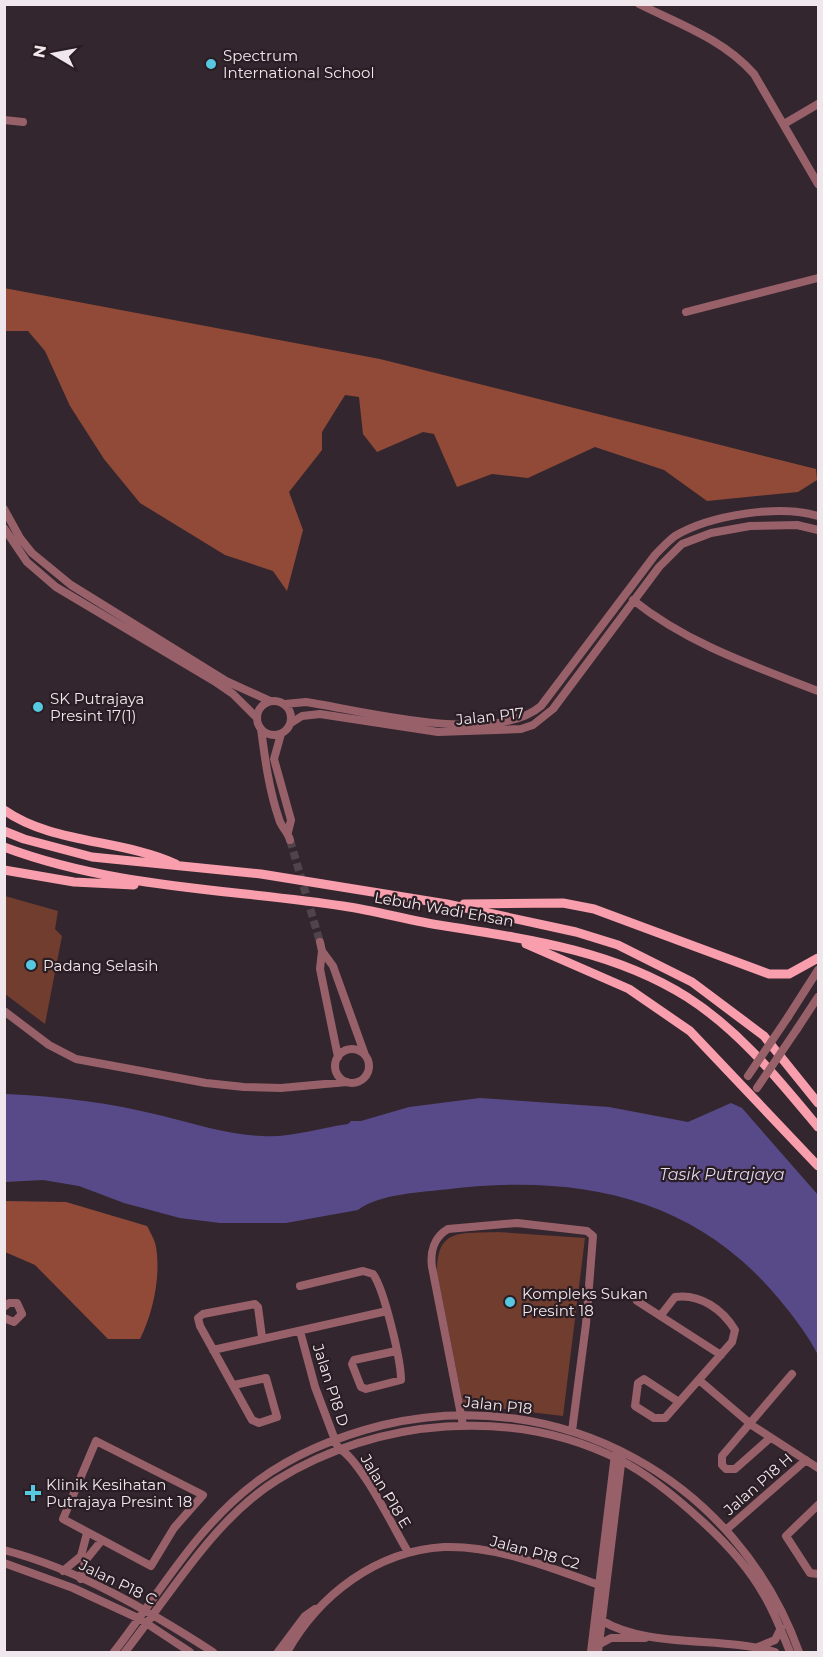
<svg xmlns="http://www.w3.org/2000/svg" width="823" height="1657" viewBox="0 0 823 1657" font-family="Montserrat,sans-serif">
<rect width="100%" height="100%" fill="#34262e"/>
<path fill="#703d2f" d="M5 896 58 911 55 929 62 936 45 1024 5 994Z
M498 1232 585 1238 563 1416 463 1404 437 1273C437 1227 460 1234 498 1232Z"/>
<path fill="#914a37" d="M4 288 380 359 816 469 817 480 798 492 707 501 664 470 595 447 528 478 492 474 457 487 434 434 423 432 377 452 363 434 359 397 345 395 322 432V450L289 492 303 530 287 591 273 571 225 555 140 503 104 459 70 406 45 351 28 331H5Z
M5 1201 66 1202 147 1226C150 1232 155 1240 156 1247 161 1276 153 1313 140 1339H108L35 1265 5 1252Z"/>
<path fill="#584a89" d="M5 1094C58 1096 111 1103 163 1116 196 1124 228 1135 262 1136 291 1138 319 1128 348 1124L351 1121H361L409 1107 480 1098 609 1107 688 1122 731 1103 742 1108 818 1195V1355C808 1335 793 1316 779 1299 694 1196 578 1174 450 1189 424 1192 377 1194 358 1210L286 1223H220L180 1218 124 1203 79 1186 43 1180 5 1182Z"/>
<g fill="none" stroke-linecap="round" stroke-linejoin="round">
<path stroke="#50434a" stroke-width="8" stroke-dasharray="8 4" stroke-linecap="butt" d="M290 840 320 942"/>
<path stroke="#98616a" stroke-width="8" d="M639 4C679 24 723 39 754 74L818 184
M4 120 23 122
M784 124 818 104
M686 312 818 278
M4 509 20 538 32 553 71 585 226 681 270 701
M4 528 27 562 56 587 214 681 233 694 257 718
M633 600C688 644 754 666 818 691
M257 718a17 17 0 1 1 34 0a17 17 0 1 1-34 0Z
M285 704 306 702C365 711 494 746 541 706L655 555C661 549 668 541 675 536 710 515 780 504 818 516
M291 723 302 716 320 714 438 732 521 729 533 725 553 709 659 567 682 544 711 533 750 526 797 525 818 530
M261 729C265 759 269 790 279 819 281 827 288 832 290 840
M281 734 274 759 291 820 288 832
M320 942 322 951 333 966 365 1055
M322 951 320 969 338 1057
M4 1011 49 1045 76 1059 206 1083 244 1087 281 1088 347 1082
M788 1017 818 970
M797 1029 818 997
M335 1066a17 17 0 1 1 34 0a17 17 0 1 1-34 0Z
M300 1286 363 1271 373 1274C384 1289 401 1360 401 1380L366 1389 361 1387 352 1364 354 1360 396 1351
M637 1301 721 1355
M4 1307 9 1303H17L22 1314 14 1322 4 1318
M661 1315 675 1297C700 1293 723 1310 735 1330L732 1342 665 1418H654L635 1406 638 1383 644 1379 679 1402
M300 1331 315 1387 338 1448C360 1458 394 1529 408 1552
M213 1350 387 1311
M699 1380 753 1426 818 1468
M234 1385 266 1378 277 1417 259 1423 252 1420 200 1326 198 1318 203 1314 255 1304 258 1307 262 1337
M463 1425 432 1267C430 1252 434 1237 448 1229L517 1223 587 1231 593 1236 586 1324 572 1431
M770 1438 735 1469H726L722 1465V1456L792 1374
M96 1441 203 1495 174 1528 151 1566 63 1519Z
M818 1505 786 1536 810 1573 818 1574
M727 1529 806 1460
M4 1550C80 1570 149 1611 213 1652
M4 1563 73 1588 140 1619 190 1652
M63 1571 81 1556 87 1533
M81 1579 85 1561 102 1540
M601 1620C647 1649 724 1636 775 1652
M598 1645 611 1638H645
M758 1647 775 1640 781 1628
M114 1652C160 1593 197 1525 259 1480 296 1453 339 1436 383 1425 561 1383 737 1480 799 1652
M125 1652C170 1595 214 1519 277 1480 377 1418 513 1406 620 1460 650 1475 678 1499 703 1522 726 1543 749 1568 764 1595 775 1613 782 1633 790 1652
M278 1652 305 1616 315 1609
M287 1652C319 1595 376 1551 444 1547 496 1545 551 1568 599 1585
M591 1652 615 1454
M598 1652 622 1456"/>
<path stroke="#f89eac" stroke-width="9" d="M4 810C52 844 122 839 176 864
M4 831 24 839 92 857 261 874 447 904 576 932 618 945 692 982 764 1036 818 1103
M4 847C113 888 229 889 343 906 377 911 411 921 445 926 529 939 614 951 687 997 740 1031 778 1079 818 1127
M4 870 74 882 134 885
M464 904 563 903 594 909 769 974H789L818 958
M526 944 629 989 690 1031 818 1166"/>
<path stroke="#98616a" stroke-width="8" d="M748 1076 788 1017
M757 1088 797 1029"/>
</g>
<g fill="#56c9e1" stroke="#2a1d24" stroke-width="2">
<circle cx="211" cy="64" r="6"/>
<circle cx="38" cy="707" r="6"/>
<circle cx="31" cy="965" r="6"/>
<circle cx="510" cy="1302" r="6"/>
<path d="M30 1484h6v6h6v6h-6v6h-6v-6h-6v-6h6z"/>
</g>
<g text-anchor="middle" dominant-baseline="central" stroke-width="4.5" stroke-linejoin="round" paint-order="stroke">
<g font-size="15" fill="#f0e7ec" stroke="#2a1d24" text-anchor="start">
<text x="223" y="55">Spectrum<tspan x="223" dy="17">International School</tspan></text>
<text x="50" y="698">SK Putrajaya<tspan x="50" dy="17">Presint 17(1)</tspan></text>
<text x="43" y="965">Padang Selasih</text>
<text x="522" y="1293">Kompleks Sukan<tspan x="522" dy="17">Presint 18</tspan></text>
<text x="46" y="1484">Klinik Kesihatan<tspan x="46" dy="17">Putrajaya Presint 18</tspan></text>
</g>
<g font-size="15" fill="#f0e7ec" stroke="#2a1d24">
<text transform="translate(490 716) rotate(-6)">Jalan P17</text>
<text transform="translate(444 909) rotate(10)">Lebuh Wadi Ehsan</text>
<text transform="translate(331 1385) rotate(72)">Jalan P18 D</text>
<text transform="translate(498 1405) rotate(6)">Jalan P18</text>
<text transform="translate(758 1484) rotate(-41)">Jalan P18 H</text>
<text transform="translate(386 1491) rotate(59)">Jalan P18 E</text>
<text transform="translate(535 1552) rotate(15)">Jalan P18 C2</text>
<text transform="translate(118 1582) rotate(26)">Jalan P18 C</text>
</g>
<g font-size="16" font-style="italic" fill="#dfdcef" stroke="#2a1d24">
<text x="722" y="1174">Tasik Putrajaya</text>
</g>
</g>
<rect width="823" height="1657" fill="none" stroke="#f0e7ec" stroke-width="12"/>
<g transform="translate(54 54) rotate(280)" stroke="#2a1d24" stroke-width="4.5" paint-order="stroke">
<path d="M0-4.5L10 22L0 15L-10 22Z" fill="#f0e7ec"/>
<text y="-9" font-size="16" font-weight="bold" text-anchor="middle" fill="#f0e7ec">N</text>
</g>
</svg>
